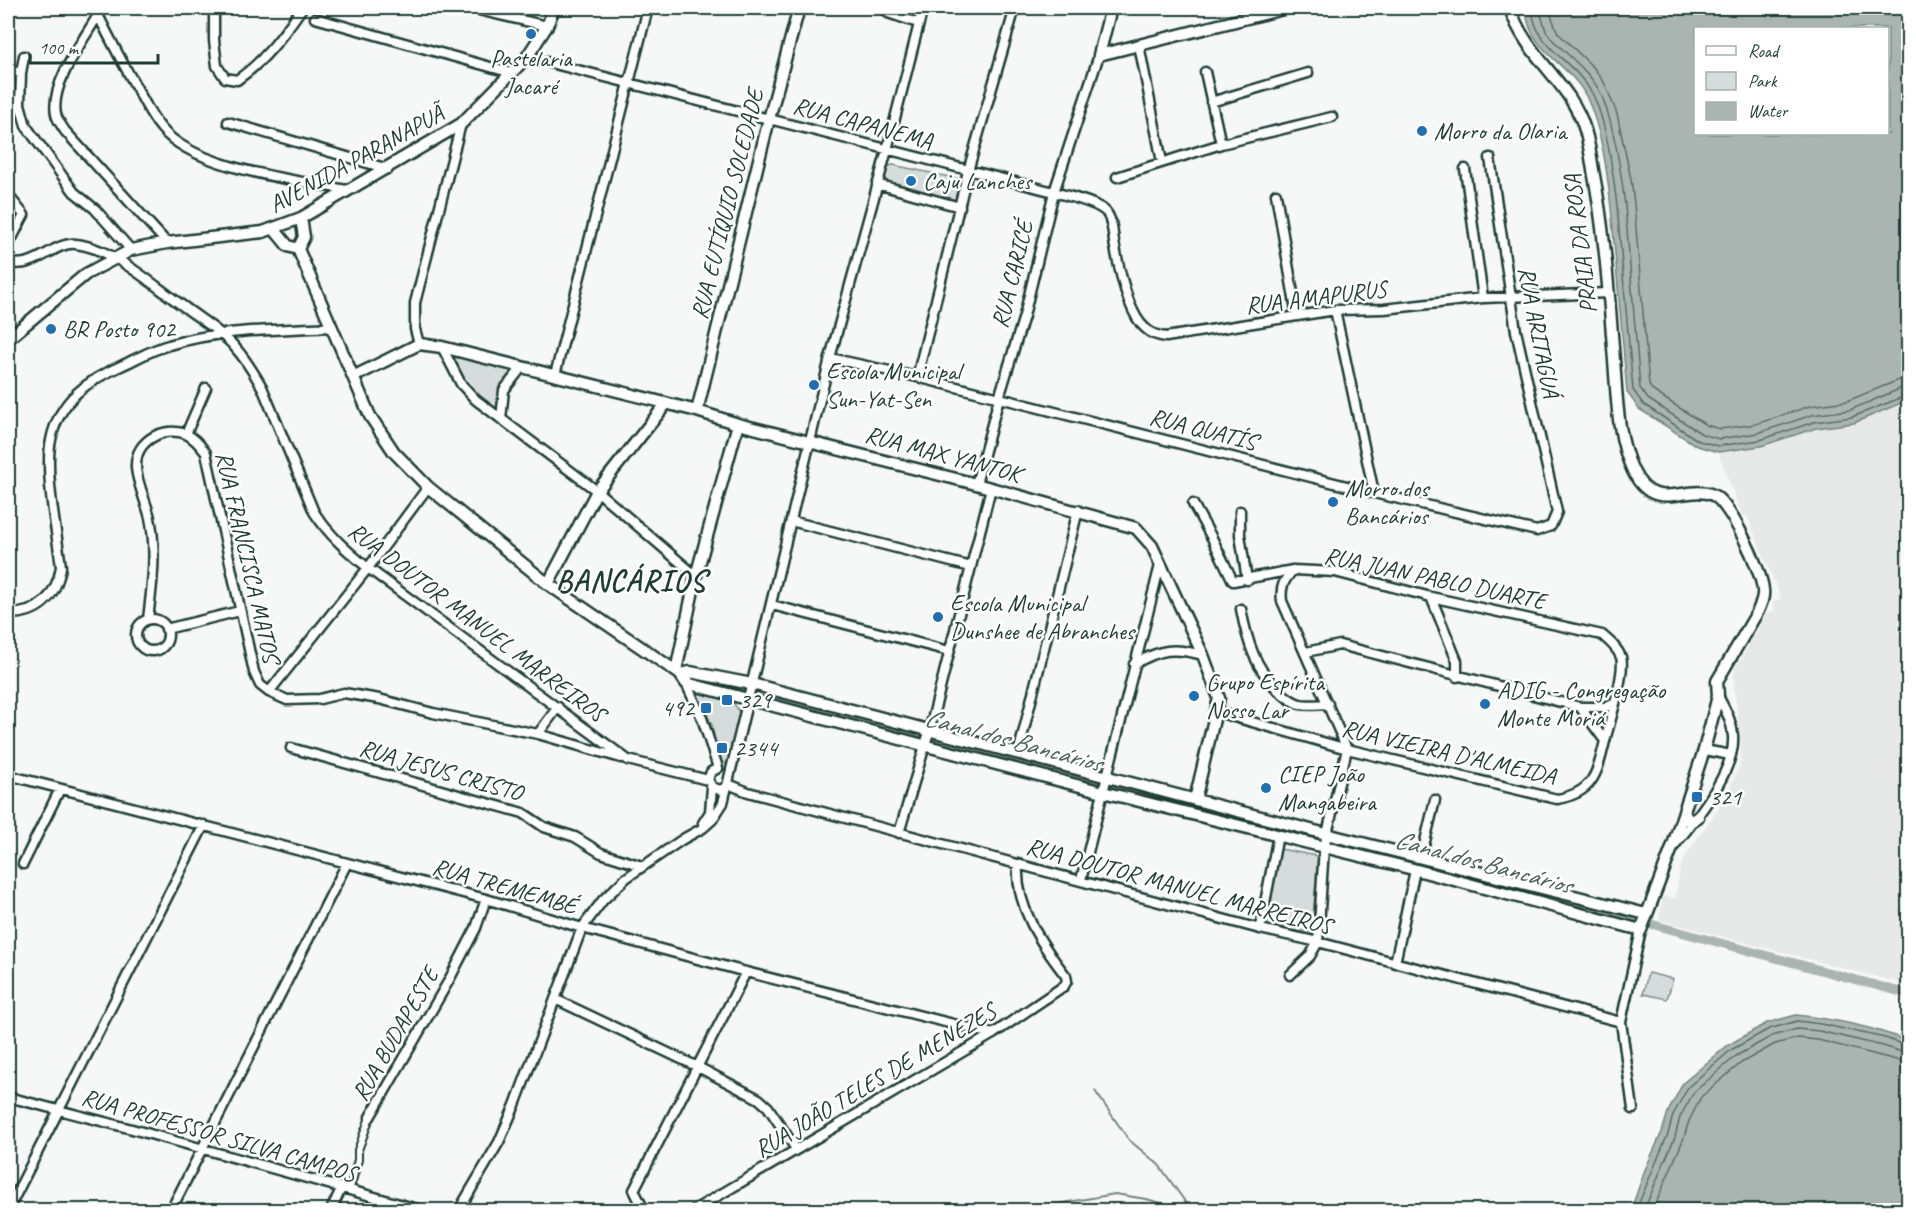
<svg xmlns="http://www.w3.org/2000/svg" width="1916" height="1218" viewBox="0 0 1916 1218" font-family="Caveat,sans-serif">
<rect width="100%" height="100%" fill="#f6f7f7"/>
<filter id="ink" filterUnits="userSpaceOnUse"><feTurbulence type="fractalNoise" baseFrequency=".0167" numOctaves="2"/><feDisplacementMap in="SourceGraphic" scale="12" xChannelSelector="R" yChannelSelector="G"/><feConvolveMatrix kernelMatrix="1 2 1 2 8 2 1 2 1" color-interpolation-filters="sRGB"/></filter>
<g filter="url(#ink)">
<path fill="#e6e9e8" d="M1908 400V985L1659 920 1663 896 1675 899 1680 868 1688 852 1723 802 1740 765 1741 742 1734 684V671L1766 614 1775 610 1772 602 1781 598 1747 515 1742 516 1718 452 1761 446 1816 428 1854 423Z"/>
<path fill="#d6dcdb" stroke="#7a8c88" stroke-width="1.5" d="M893 165 959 179 963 183 957 203 884 182 888 166Z
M456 356 503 366 512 371C500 384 497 395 496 412L484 404 453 364 454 357Z
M704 692C718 696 737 697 739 715L728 764 719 762 712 725 698 697 699 694Z
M1280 849 1318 856 1312 933 1265 924Z
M1648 973 1673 979 1667 999 1643 994Z"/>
<path fill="#aab5b1" stroke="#72857f" stroke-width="1.5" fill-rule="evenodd" d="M1526 8H1908V400L1854 423 1816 428 1761 446 1718 452 1697 446 1639 409 1627 392 1611 207C1607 171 1602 131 1587 98 1571 63 1527 52 1526 8ZM1696 28H1888V134H1696Z
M1796 1015C1834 1019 1873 1027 1908 1041V1210H1631L1644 1172 1662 1132 1668 1112 1683 1083 1728 1045 1767 1023Z"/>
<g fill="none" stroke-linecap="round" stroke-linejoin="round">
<path stroke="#576d66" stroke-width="1.5" d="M1532 8C1534 48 1575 61 1592 93 1607 122 1613 174 1617 206L1633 390 1643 404 1699 441 1718 446 1760 440 1814 422 1852 417 1908 395
M1539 8 1546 31 1551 38C1567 55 1588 70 1599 90 1614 121 1621 171 1625 205L1640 388 1648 399 1702 434 1719 439 1758 433 1812 415 1850 410 1902 388 1908 387
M1548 8 1558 33 1594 68 1605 84 1617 114 1631 179 1634 204 1649 385 1653 391 1706 425 1720 429 1756 424 1810 406 1847 401 1899 380 1908 378
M1636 1210 1668 1134 1673 1115 1688 1087 1731 1050 1769 1029 1797 1021 1821 1024 1885 1038 1908 1046
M1644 1210 1675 1137 1680 1117 1694 1092 1736 1056 1772 1036 1797 1029 1819 1031 1883 1046 1908 1054
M1653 1210 1683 1140 1689 1121 1701 1097 1741 1063 1775 1044 1798 1038 1818 1040 1908 1063"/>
<path stroke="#72857f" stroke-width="2" d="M1095 1091 1129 1140 1159 1165 1191 1210
M1022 1210 1115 1194 1146 1199 1187 1210"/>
<path stroke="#aab5b1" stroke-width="9" d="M769 698 921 739 1640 921 1908 994"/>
<defs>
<path id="pedestrian" d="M349 1191 358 1160V1150L370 1117"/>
<path id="minor" d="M97 8 98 15C110 39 122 62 135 85 143 99 150 115 161 128 194 169 296 180 347 190
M214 8V40L217 66 225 78 237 80C265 61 283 35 302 8
M470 8 547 26
M883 8 888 13 918 23
M8 13 10 8
M98 15C83 41 50 84 56 114 57 120 62 126 65 131L167 243
M315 18 512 73
M1139 45 1162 162
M24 56 21 73 20 104 26 126 74 192 95 209 131 250
M527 57 1054 192C1067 196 1097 202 1106 212 1112 219 1113 233 1114 242 1118 264 1128 314 1145 328 1151 334 1157 336 1166 337L1335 310 1384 309 1483 298 1608 293
M8 70 21 73
M1205 72 1221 144
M1211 102 1308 73
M228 122 388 169
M1465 169 1483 298
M1117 177 1221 144 1332 117
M877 184 960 207
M1276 194 1297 316
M8 195 24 215 8 246
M8 262C35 271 54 241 76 244 113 248 153 285 183 306 200 319 219 330 233 345 245 358 254 373 262 387L314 512C329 535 347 551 368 568L628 760 708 780
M1335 310 1374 493
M419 344 415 329V303L461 124
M442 347 461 384 476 400 597 491 696 576
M830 358 917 377 1374 493 1537 531 1551 526 1557 512 1516 331 1490 158
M555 375 648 8
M917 377 968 171 1015 8
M501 419 504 390 522 367
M186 434 206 388
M976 484 999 398 1024 316 1054 192 1099 55
M1193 504 1212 538 1233 581 1293 570 1335 572 1431 597 1602 635C1609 641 1617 647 1621 657 1626 672 1609 724 1605 741
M1240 511V535L1247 580
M791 521 971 567
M1431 597 1457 661V677
M772 605 949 651
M1241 609C1247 641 1255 669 1280 692 1286 696 1293 703 1300 704 1308 706 1320 704 1328 704
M8 614C39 614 56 597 61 567 57 532 44 473 51 440 59 400 88 380 123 365 138 358 153 349 169 345 221 329 278 330 332 327
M148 619C152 586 157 551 150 518 147 504 135 478 136 465 136 440 164 426 186 434 195 438 201 446 206 453L254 672 260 685 269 692 287 700 320 699 344 693 379 699 433 713 538 734 621 758
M136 635a16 16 0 1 1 32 0a16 16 0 1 1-32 0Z
M166 629 240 611
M1306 652 1340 645 1580 707H1604L1614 704
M1134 664C1161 649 1173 647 1203 655
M688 679 686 683 702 718 718 768
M269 692 368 568 428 487
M1217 712 1347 749 1557 799C1593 793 1597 774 1605 741L1580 707
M538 734 558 707
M291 748 523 813 544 827 575 837 601 853 642 866
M1704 750 1731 755
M1018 754 1078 510
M718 768 711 772 708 780 712 787 720 790 728 786
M8 775 486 899 582 928 746 972 993 1034
M728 784 748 792 1260 929 1318 942 1621 1022
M703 823 710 812 712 787
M899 833 929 732 991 488
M1674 846C1695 820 1736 771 1733 736 1732 721 1725 709 1718 696
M1421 858 1435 800
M23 864 60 789
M1081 880 1160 565
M1260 929 1278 835
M1395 963 1415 870
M1290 975 1310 956 1318 942 1324 847 1347 749 1282 601C1280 587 1284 580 1293 570
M555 999 698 1067 759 1099 768 1107 796 1149
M8 1097 132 1129 421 1210
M1633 1109 1621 1022 1641 930
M370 1117 448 982 476 928 486 899
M8 1210 204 825
M171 1210 347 863
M331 1210 341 1189
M459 1210 499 1142 515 1105 582 928 603 900 626 878 683 839 703 828 712 820 723 803 830 358 887 150 923 8
M644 1210 634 1190 746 972
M694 1210 993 1034 1064 986 1067 981 1066 976C1041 944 1015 906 1018 864"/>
<path id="tertiary" d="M1111 8 1099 55 1287 8
M274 229 288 246 298 249 370 416 394 452 428 487 548 584 680 674 686 683 1103 792 1413 869 1641 930 1672 848 1704 750 1718 696 1717 681 1758 611C1761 604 1764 597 1763 590 1762 571 1730 503 1713 495 1686 483 1655 516 1633 471 1617 438 1617 396 1614 360 1609 297 1605 232 1593 170 1591 157 1589 143 1585 130 1571 82 1526 58 1510 8
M298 249 304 237 301 218
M8 339 86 274 131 250 167 243 263 232 301 218 461 124 527 57 547 26 554 8
M353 377 419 344 442 347 697 411 738 424 976 484 1136 528 1152 546 1203 655 1219 698 1195 800
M697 411 769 119 799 8
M548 584 597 491 666 404
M676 671 696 576 738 424
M680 674 690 672 752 684 1326 834 1646 914
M1684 812 1688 820H1693L1698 817"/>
</defs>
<use href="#pedestrian" stroke="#1f3d34" stroke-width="10"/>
<use href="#minor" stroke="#1f3d34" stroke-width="13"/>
<use href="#tertiary" stroke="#1f3d34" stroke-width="15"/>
<use href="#pedestrian" stroke="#fff" stroke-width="6"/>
<use href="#minor" stroke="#fff" stroke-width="8"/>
<use href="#tertiary" stroke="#fff" stroke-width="10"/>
</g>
</g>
<g fill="#1f6fb2" stroke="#fff" stroke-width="2">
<circle cx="531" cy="34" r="6"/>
<circle cx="1422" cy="131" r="6"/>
<circle cx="911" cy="181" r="6"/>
<circle cx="51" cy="329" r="6"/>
<circle cx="814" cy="385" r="6"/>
<circle cx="1333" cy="502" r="6"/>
<circle cx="938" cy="617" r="6"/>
<circle cx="1194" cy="696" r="6"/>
<rect x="721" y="694" width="12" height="12" rx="3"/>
<circle cx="1485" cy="704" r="6"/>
<rect x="700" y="702" width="12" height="12" rx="3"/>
<rect x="716" y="742" width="12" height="12" rx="3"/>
<circle cx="1266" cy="788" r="6"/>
<rect x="1691" y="791" width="12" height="12" rx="3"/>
</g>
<g text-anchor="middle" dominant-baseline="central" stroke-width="5" stroke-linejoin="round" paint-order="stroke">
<g font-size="24" fill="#1f3d34" stroke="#fff" text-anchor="start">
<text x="531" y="58" text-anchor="middle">Pastelaria<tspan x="531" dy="28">Jacaré</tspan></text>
<text x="1434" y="131">Morro da Olaria</text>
<text x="923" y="181">Caju Lanches</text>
<text x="63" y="329">BR Posto 902</text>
<text x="826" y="371">Escola Municipal<tspan x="826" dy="28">Sun-Yat-Sen</tspan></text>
<text x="1345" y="488">Morro dos<tspan x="1345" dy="28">Bancários</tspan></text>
<text x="950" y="603">Escola Municipal<tspan x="950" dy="28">Dunshee de Abranches</tspan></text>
<text x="1206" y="682">Grupo Espírita<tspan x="1206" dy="28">Nosso Lar</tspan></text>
<text x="1497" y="690">ADIG - Congregação<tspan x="1497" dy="28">Monte Moriá</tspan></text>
<text x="739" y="700">329</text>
<text x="694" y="708" text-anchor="end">492</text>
<text x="734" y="748">2344</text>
<text x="1278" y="774">CIEP João<tspan x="1278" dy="28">Mangabeira</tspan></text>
<text x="1709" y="797">321</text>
</g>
<g font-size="24" fill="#1f3d34" stroke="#fff">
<text transform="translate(863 123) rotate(15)">RUA CAPANEMA</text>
<text transform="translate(356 159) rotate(-29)">AVENIDA PARANAPUÃ</text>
<text transform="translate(727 204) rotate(-76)">RUA EUTÍQUIO SOLEDADE</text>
<text transform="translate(1580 244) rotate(-97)">PRAIA DA ROSA</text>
<text transform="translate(1012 274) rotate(-76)">RUA CARICÉ</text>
<text transform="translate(1316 297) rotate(-7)">RUA AMAPURUS</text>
<text transform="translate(1539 332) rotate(79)">RUA ARITAGUÁ</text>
<text transform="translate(1203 429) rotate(14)">RUA QUATÍS</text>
<text transform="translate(943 454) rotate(15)">RUA MAX YANTOK</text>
<text transform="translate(248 557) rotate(77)">RUA FRANCISCA MATOS</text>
<text transform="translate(1435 578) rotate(12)">RUA JUAN PABLO DUARTE</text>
<text transform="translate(477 622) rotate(37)">RUA DOUTOR MANUEL MARREIROS</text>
<text transform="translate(1449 752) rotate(13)">RUA VIEIRA D'ALMEIDA</text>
<text transform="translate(441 770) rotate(16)">RUA JESUS CRISTO</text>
<text transform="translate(505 886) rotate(16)">RUA TREMEMBÉ</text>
<text transform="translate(1179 886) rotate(15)">RUA DOUTOR MANUEL MARREIROS</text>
<text transform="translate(395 1034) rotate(-60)">RUA BUDAPESTE</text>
<text transform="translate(875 1080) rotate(-31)">RUA JOÃO TELES DE MENEZES</text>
<text transform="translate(219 1135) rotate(16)">RUA PROFESSOR SILVA CAMPOS</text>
</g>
<g font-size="26" font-style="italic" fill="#49615a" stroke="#fff">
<text transform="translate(1013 740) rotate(15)">Canal dos Bancários</text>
<text transform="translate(1483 862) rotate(15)">Canal dos Bancários</text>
</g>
<g font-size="30" font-weight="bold" letter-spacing="1.5" fill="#1f3d34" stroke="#fff">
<text x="631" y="581">BANCÁRIOS</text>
</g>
</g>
<rect width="1916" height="1218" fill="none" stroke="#fff" stroke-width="30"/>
<rect x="15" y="15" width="1886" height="1188" fill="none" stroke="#1f3d34" stroke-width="2" filter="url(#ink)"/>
<rect x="1694" y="27" width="195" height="108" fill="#ffffff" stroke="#a5b1ae" stroke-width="1.5"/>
<rect x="1706" y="46" width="30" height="9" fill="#ffffff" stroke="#a5b1ae" stroke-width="1.5"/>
<text x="1748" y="57" font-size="18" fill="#1f3d34">Road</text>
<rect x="1706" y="72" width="30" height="18" fill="#d6dcdb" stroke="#a5b1ae" stroke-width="1.5"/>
<text x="1748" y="87" font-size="18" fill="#1f3d34">Park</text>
<rect x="1706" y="102" width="30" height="18" fill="#aab5b1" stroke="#a5b1ae" stroke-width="1.5"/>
<text x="1748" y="117" font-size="18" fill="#1f3d34">Water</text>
<path d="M30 54v9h128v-9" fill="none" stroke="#1f3d34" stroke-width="3"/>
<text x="39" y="54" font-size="18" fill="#1f3d34" stroke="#ffffff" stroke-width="4.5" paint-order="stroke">100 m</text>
</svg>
